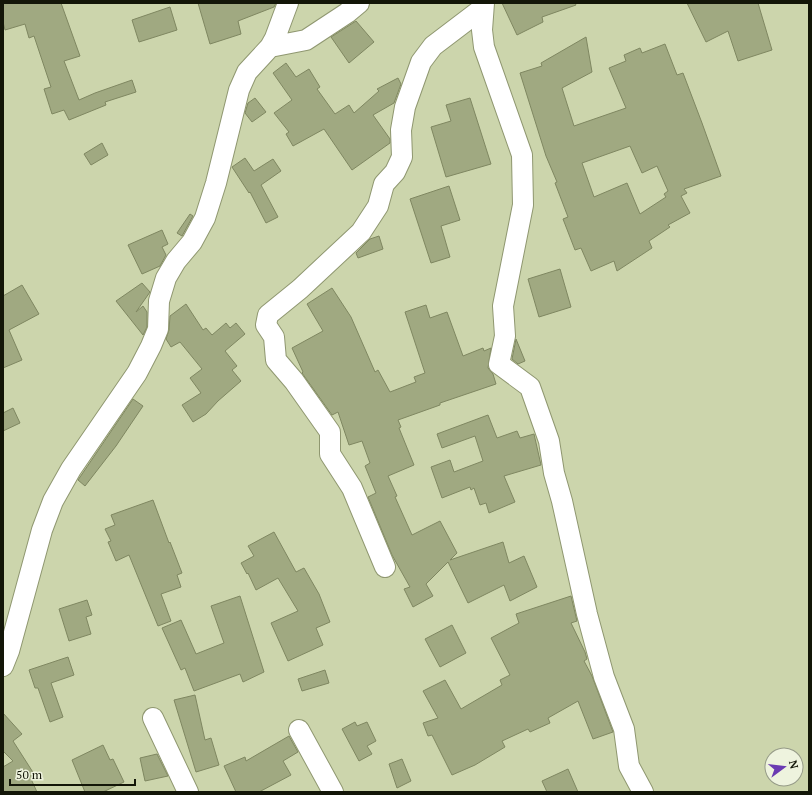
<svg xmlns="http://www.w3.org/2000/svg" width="812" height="795" viewBox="0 0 812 795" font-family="'PT Serif',serif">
<rect width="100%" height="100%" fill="#ccd5ac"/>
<path fill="#a0a981" stroke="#7f8761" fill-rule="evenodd" d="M3 3H61L80 56 64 61 79 100 95 93 132 80 136 92 105 102 106 105 69 120 64 110 52 114 44 89 51 87 34 36 29 38 25 24 5 30 3 22Z
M198 3H276L274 7 238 21 241 34 210 44Z
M502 3H575L576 5 542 17 543 22 517 35Z
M687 3H758L772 50 738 61 728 31 706 42Z
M170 7 177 30 139 42 132 20Z
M356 21 374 42 349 63 331 37Z
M586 37 592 72 562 88 574 126 626 108 609 68 626 61 624 55 640 48 642 53 665 44 677 75 683 73 702 123 721 176 684 189 687 193 681 196 690 213 668 225 670 227 649 241 652 248 617 271 614 261 591 271 581 248 575 250 563 219 568 217 555 183 557 182 546 156 520 73 542 66 541 63ZM630 146 642 173 657 166 668 191 664 194 666 197 640 214 627 183 594 197 582 163Z
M286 63 296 77 309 69 320 87 317 89 335 114 349 105 354 113 379 91 377 89 398 78 401 84 394 103 373 115 390 139V143L352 170 324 129 293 146 286 134 289 132 274 113 292 100 273 73Z
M255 98 266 112 252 122 245 113 248 103Z
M470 98 491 164 446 177 431 127 451 121 446 105Z
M102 143 108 155 91 165 84 154Z
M245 158 254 171 273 159 281 171 261 185 278 217 266 223 250 192 249 193 232 167Z
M449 186 460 220 441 226 450 257 431 263 410 199Z
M190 214 193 216 182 236 177 233Z
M162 230 168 244 162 247 166 255 160 266 142 274 128 245Z
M379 236 383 249 358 258 356 253 370 239Z
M560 269 571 307 539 317 528 279Z
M142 283 150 292 136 312 143 306 147 312V327L143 335 116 301Z
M22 285 39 314 9 330 22 360 3 368V296Z
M332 288 351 317 375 372 378 370 390 392 416 382 414 377 425 373 405 312 426 305 430 318 447 312 463 356 483 348 484 351 491 348 488 368 493 374 496 384 440 403V405L398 420 401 427 399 428 414 465 388 476 397 496 395 497 412 535 440 521 457 553 450 560 503 542 509 563 524 556 537 587 510 601 504 585 468 603 448 562 426 584 433 596 413 607 404 589 410 587 392 555 368 497 376 493 365 466 370 463 362 441 349 445 338 412 332 415 302 373 303 372 292 348 323 331 307 304Z
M186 304 203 330 206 328 212 335 226 323 230 328 236 323 245 334 225 351 237 366 232 370 241 381 218 401 206 414 193 422 182 405 201 393 190 378 202 369 180 342 171 347 166 339 169 330 170 316Z
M516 339 525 361 518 364 512 359Z
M133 399 143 406 116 446 85 486 78 480Z
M13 408 20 423 3 431V413Z
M488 415 497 438 517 431 520 438 534 434 541 465 504 476 515 502 489 513 486 503 480 505 474 488 471 490 470 487 442 498 431 467 450 460 454 472 483 461 475 436 442 448 437 434Z
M153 500 169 543 170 542 182 573 177 575 181 587 161 594 171 621 158 626 129 555 116 561 108 542 111 541 105 529 115 525 111 515Z
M274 532 296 572 304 568 319 594 330 622 316 628 323 645 288 661 271 623 298 611 278 578 256 590 248 573 247 574 241 563 254 556 248 546Z
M240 596 264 672 243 682 240 674 194 691 185 668 181 670 162 628 181 620 196 654 224 643 211 606Z
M571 596 577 621 571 623 585 652 587 659 584 661 592 676 613 732 593 739 578 701 548 718 550 723 530 732 528 729 502 741 505 747 475 765 452 775 432 735 428 736 423 723 438 718 423 691 445 680 461 709 502 685 500 680 510 675 491 638 519 623 516 614Z
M87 600 92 615 86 617 91 634 69 641 59 609Z
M452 625 466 653 440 667 425 639Z
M68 657 74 675 51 683 63 717 50 722 38 688H35L29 670Z
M325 670 329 683 302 691 298 679Z
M195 695 205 740 211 738 219 765 196 772 174 700Z
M3 713 22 734 13 741 36 777 31 779 37 792H3V767L13 761 3 751Z
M355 722 357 726 367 722 376 741 367 746 372 754 359 761 342 729Z
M289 736 298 752 283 761 291 775 259 792H236L224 766 245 757 246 761Z
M103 745 110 760 113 759 124 782 103 792H85L72 760Z
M157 754 168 776 145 781 140 758Z
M402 759 411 781 397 788 389 764Z
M568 769 578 792H547L542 781Z"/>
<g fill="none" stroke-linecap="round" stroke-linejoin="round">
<defs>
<path id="minor" d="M484 3 482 30 484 47 522 155 523 205 503 306 505 336 499 364 530 387 549 441 554 473 562 501 587 614 604 677 624 729 629 766 643 792
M270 47 306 40 347 13 359 3
M385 567 352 488 330 454V432L294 381 276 360 274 337 266 325 268 315 300 289 361 232 378 206 384 184 395 172 402 157 401 130 405 107 421 62 433 46 483 8
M3 666 9 651 42 530 53 501 71 469 137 373 151 346 158 329 159 301 166 278 176 261 192 242 205 218 216 183 239 90 247 72 270 47 275 38 288 3
M153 718 188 792
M299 730 333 792"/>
</defs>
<use href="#minor" stroke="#8f9770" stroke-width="22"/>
<use href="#minor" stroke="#fff" stroke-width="20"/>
</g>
<rect width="812" height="795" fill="none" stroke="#131608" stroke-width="8"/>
<g transform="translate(784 767) rotate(75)"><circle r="19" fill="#eef3de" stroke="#969b88"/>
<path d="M0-3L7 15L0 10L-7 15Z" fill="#6b3bb2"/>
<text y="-6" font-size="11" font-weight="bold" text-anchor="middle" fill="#131608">N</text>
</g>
<path d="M10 779v6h125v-6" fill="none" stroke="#131608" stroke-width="2"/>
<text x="16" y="779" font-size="12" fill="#131608" stroke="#eef3de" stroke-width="3" paint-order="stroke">50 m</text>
</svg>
